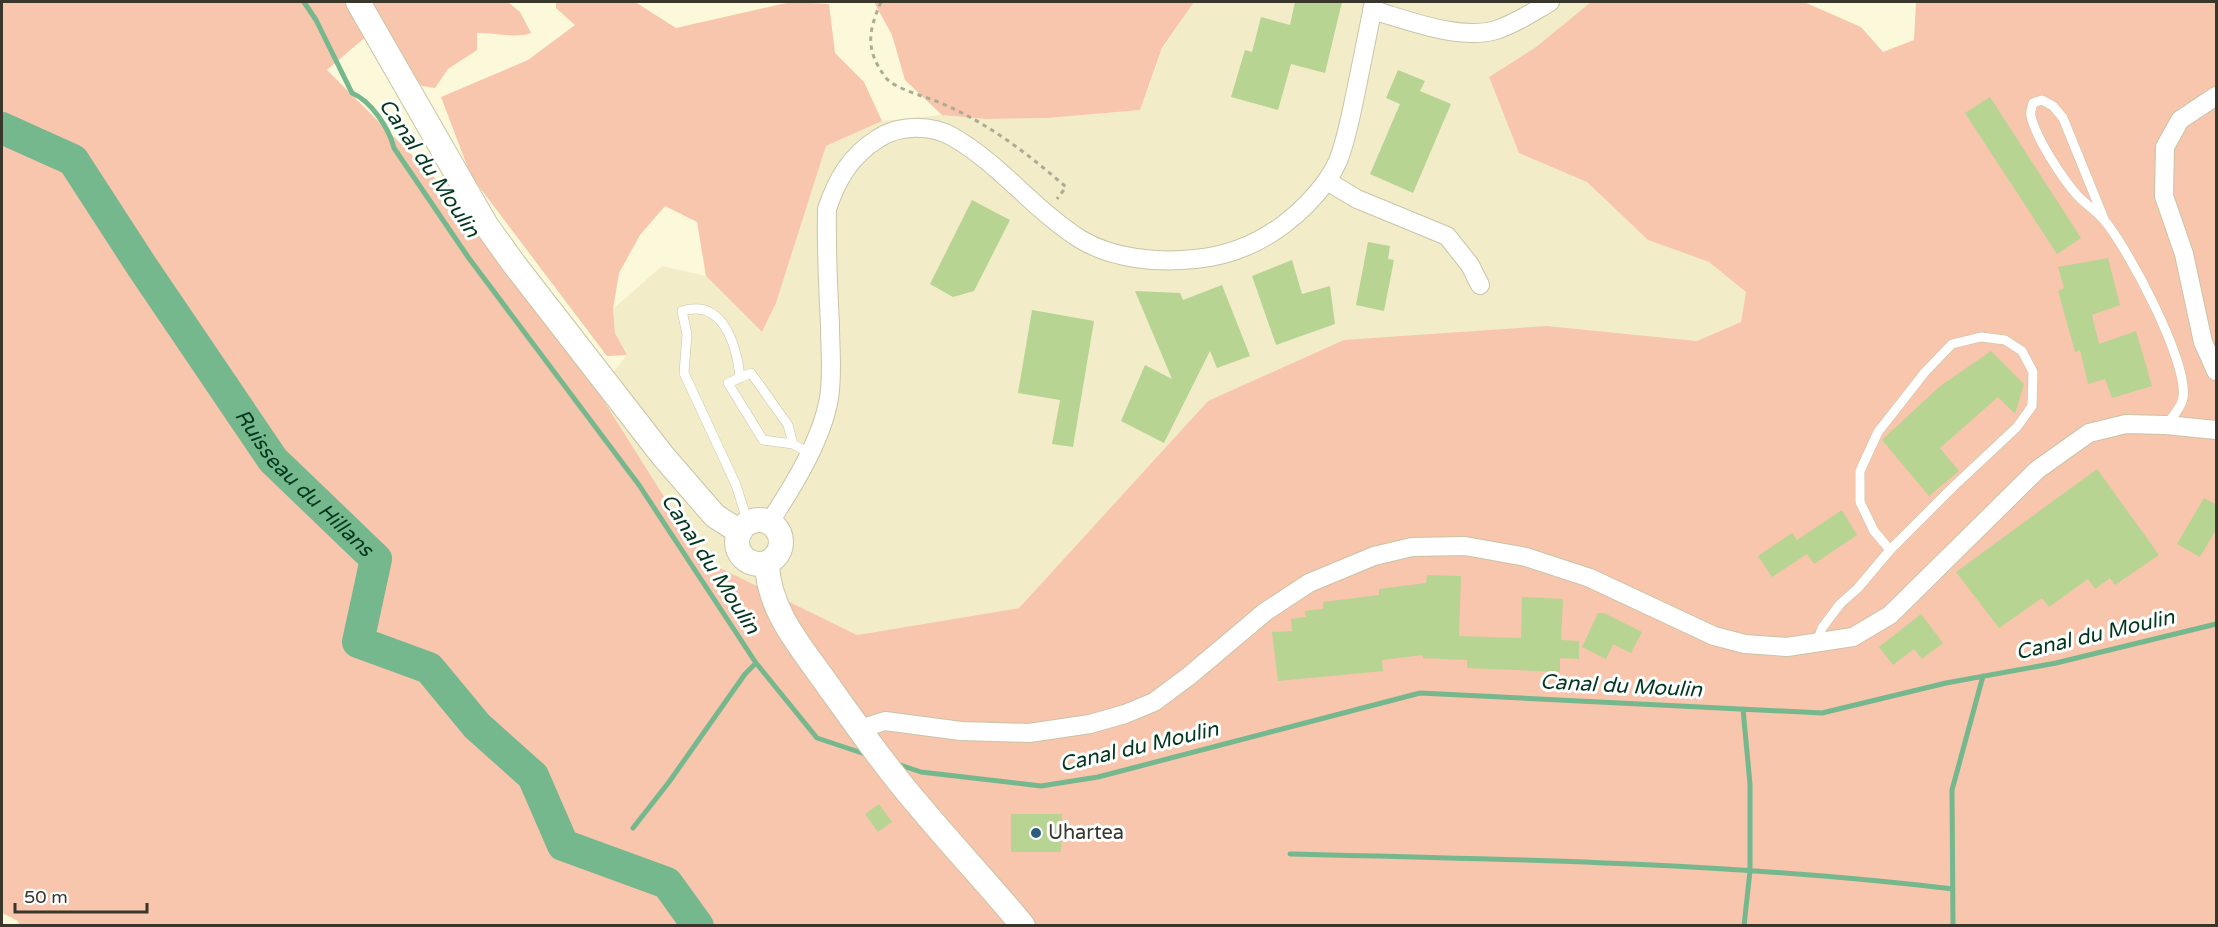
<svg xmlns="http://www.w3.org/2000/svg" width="2218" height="927" viewBox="0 0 2218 927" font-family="'Varela Round',sans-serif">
<rect width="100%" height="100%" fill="#fcf8da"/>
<path fill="#f2edc8" d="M1194 2H1591L1536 47 1489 77 1519 153 1587 182 1648 240 1709 262 1746 292 1741 322 1697 341 1547 326 1501 331 1208 401 1019 608 857 635 704 560 598 391 627 355 615 333 613 309 662 266 706 276 762 332 776 303 826 146 882 121 942 115 986 119 1047 118 1140 110 1163 48Z"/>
<path fill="#f8c5ad" d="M2 2H508L520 12 531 33C516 39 494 32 477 33V50L448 69 435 88 422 86 405 67 383 22 327 70 512 255 704 560 857 635 1019 608 1208 401 1344 340 1547 326 1697 341 1741 322 1746 292 1709 262 1648 240 1587 182 1519 153 1489 77 1536 47 1591 2H1804L1861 27 1883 52 1914 40 1916 2H2216V925H19L18 921 2 913Z
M556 2H635L676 28 791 2 829 4 835 53 864 82 882 121 826 146 776 303 762 332 706 276 697 222 665 206 640 235 619 273 613 309 615 333 627 355 607 356 471 176 441 97 528 60 575 25 556 8Z
M874 2H1194L1162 48 1140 110 1047 118 986 119 942 115 905 80 892 35Z"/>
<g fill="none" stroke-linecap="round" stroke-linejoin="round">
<path stroke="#75b88d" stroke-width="5" d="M304 2 316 20 352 93C371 101 389 128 394 148L468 257 639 485 756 663 817 738 868 755
M1743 709 1750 784V871L1744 926
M897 764 921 772 1041 786 1098 777 1420 693 1822 713 1946 683 2056 663 2216 624
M633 828 669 782 745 674 756 663
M1290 854C1511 859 1733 863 1953 889
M1953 926 1952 790 1983 676"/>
<path stroke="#75b88d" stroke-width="32" id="s1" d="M2 128 73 160 141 265 273 460 376 559 358 642 429 668 477 726 533 776 563 845 667 883 698 926"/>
</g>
<path fill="#b7d493" d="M1295 2H1342L1325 73 1291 64 1278 110 1231 97 1245 50 1252 52 1261 17 1290 25Z
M1398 70 1425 81 1420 91 1451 104 1413 193 1370 174 1400 104 1386 98Z
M1990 97 2081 238 2057 254 1965 113Z
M972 200 1010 220 974 291 953 297 930 284Z
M1368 242 1390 246 1388 259 1394 260 1384 311 1356 305Z
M2108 258 2120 305 2092 315 2099 344 2136 331 2152 386 2112 398 2105 379 2088 384 2080 350 2075 352 2058 291 2064 288 2058 267Z
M1292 260 1302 294 1330 286 1335 324 1276 345 1252 276Z
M1222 285 1250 356 1217 368 1210 351 1164 443 1121 421 1145 365 1172 379 1135 291 1180 293 1183 300Z
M1032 310 1094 321 1073 447 1052 444 1060 400 1018 393Z
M1991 351 2024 384 2015 414 1998 397 1940 448 1959 471 1929 496 1882 440 1939 387Z
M2097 469 2159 555 2115 585 2110 578 2095 589 2088 579 2049 607 2042 598 1999 628 1956 572Z
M2204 498 2217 505V528L2200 557 2177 544Z
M1842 510 1857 535 1814 564 1807 554 1772 577 1758 556 1792 533 1797 540Z
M1427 575 1461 576 1459 636 1521 638 1522 597 1563 599 1561 640 1579 641V659L1560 658V672L1467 668V660L1423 658V655L1382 660 1383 671 1278 681 1272 632 1292 631 1291 619 1306 617 1305 611 1323 609V602L1379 595V589L1426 583Z
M1598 613H1604L1642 632 1631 653 1613 644 1606 659 1582 647Z
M1921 614 1943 643 1922 659 1914 649 1893 665 1879 647Z
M879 804 892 822 878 832 865 814Z
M1011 814H1062L1061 852H1011Z"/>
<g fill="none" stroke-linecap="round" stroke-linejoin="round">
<defs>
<path id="service" d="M2104 219 2063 118 2053 106 2042 100 2033 103C2032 107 2030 112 2031 116 2036 138 2062 178 2077 195 2085 204 2096 210 2104 220 2128 248 2189 363 2183 398 2181 408 2172 418 2166 425
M740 378C737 347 724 298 682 311L687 334 684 373 736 485 748 523
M793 444 788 425 751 373 728 383 763 440 793 444 809 453
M1816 644 1822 628 1840 604 1858 588 1890 550 1953 487 2017 427 2032 406 2033 372 2022 351 2005 340 1981 337 1952 344 1925 372 1878 432 1860 471V502L1874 531 1890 550"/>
<path id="minor" d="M1372 10C1408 20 1459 41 1496 30 1515 24 1533 12 1550 2
M2216 96 2180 120 2165 147 2164 196 2184 254 2203 342 2216 371
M1327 181 1357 199 1447 236 1470 265 1480 285
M769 523C792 488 822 440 829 398 833 374 830 349 830 325 828 286 826 248 827 209 837 179 851 155 879 138 899 125 931 124 953 137 1000 164 1034 210 1080 239 1113 259 1157 263 1195 259 1239 255 1275 236 1306 205 1319 192 1331 177 1338 161 1347 138 1351 114 1356 91 1362 61 1368 31 1374 2
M861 731 869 726 885 721 961 731 1029 733 1090 724 1125 714 1154 702 1189 676 1265 612 1309 583 1374 556 1412 547 1465 546 1526 557 1590 578 1714 636 1745 644 1787 647 1853 637 1890 615 2037 470 2089 433 2126 424 2166 425 2216 430"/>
<path id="tertiary" d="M358 2 486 225 514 264 663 456 715 516 740 532
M737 542a22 22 0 1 1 44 0a22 22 0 1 1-44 0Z
M767 563C768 610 801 647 827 684 857 726 887 769 921 808 954 848 990 885 1023 926"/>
</defs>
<use href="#service" stroke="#c9c4a7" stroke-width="10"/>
<use href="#minor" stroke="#c9c4a7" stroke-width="20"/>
<use href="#tertiary" stroke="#c9c4a7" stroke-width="26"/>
<path stroke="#aeab94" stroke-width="3" stroke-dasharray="4.5 4.5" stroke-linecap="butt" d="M881 2C868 32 865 50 886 78 894 88 923 96 936 101 985 121 1026 152 1066 187L1057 199"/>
<use href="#service" stroke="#fff" stroke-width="9"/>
<use href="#minor" stroke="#fff" stroke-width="18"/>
<use href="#tertiary" stroke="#fff" stroke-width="24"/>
</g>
<circle fill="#2c5e7c" stroke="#fff" stroke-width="2" cx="1036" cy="833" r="6"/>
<g text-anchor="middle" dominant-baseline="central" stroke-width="6" stroke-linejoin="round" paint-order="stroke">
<g font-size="20" fill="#39372b" stroke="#fff" text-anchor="start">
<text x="1048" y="833">Uhartea</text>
</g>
<g font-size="21" font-style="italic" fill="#01381d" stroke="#fff">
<text transform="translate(429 168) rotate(56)">Canal du Moulin</text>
<text stroke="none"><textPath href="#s1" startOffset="476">Ruisseau du Hillans</textPath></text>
<text transform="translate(710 564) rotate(57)">Canal du Moulin</text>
<text transform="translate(2095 635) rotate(-13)">Canal du Moulin</text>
<text transform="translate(1621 686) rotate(3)">Canal du Moulin</text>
<text transform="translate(1139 747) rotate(-13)">Canal du Moulin</text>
</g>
</g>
<rect width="2218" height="927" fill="none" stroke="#39372b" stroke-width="6"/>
<path d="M15 903v9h132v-9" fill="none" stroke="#39372b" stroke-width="3"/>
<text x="24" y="903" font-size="18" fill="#39372b" stroke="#ffffff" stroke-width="4.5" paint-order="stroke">50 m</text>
</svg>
